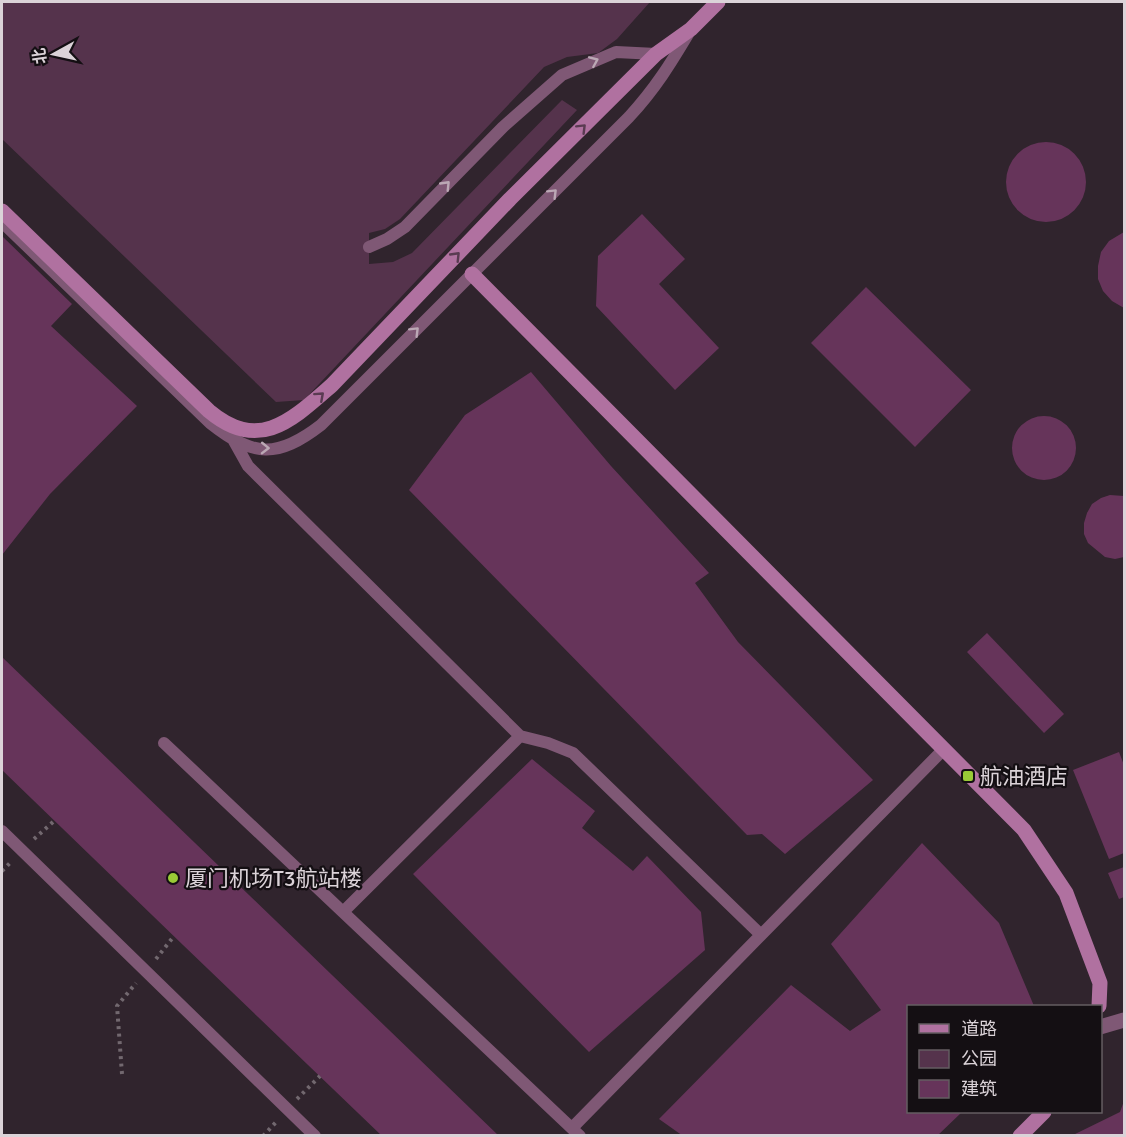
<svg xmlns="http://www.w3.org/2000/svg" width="1126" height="1137" viewBox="0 0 1126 1137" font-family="Signika,'Noto Sans SC',sans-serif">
<rect width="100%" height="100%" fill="#30242d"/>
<path fill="#55334c" d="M2 2H650L617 39 598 53 567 57 544 67 400 219 385 229 369 233V264L393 262 412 253 562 100 577 110 304 400 276 402 2 139Z"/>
<path fill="#66345a" d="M1006 182a40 40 0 1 1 80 0a40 40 0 1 1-80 0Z
M642 214 685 259 659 284 719 348 675 390 596 306 598 256Z
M1124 232V308L1112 301 1103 291 1098 279V266L1101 252 1109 241Z
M2 236 72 304 51 326 137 406 50 494 2 555Z
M866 287 971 390 915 447 811 343Z
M531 372 611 466 709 573 695 583 738 642 873 780 785 854 762 834 747 835 409 490 465 415Z
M1012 448a32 32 0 1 1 64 0a32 32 0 1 1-64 0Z
M1110 495 1124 496V557L1115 559 1105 557 1088 543 1084 534V523L1087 513 1092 504 1101 498Z
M987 633 1064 714 1044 733 967 652Z
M2 657 499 1136H382L183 945 2 770Z
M1119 752 1124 765V853L1109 859 1073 770Z
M532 759 595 811 582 828 633 871 647 856 701 912 705 950 589 1052 413 874Z
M922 843 999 923 1034 1006H908V1112H962L937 1136H683L659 1119 791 985 850 1031 881 1010 831 944Z
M1124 867V897L1119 899 1108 873Z
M1124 1101V1136H1071L1120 1112Z"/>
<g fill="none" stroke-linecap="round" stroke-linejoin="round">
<path stroke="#72686f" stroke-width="4" stroke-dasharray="3 4.5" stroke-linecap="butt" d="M34 839 54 821
M2 871 12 861
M156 959 174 936
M122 1074 117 1006 136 983
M297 1099 320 1076
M263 1136 278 1120"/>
<path stroke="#7f5875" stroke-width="12" d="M2 222 210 423C253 457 277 459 321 425L629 117C655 89 671 63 690 31
M369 247 387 239 405 227 503 127 562 75 616 52 656 54
M234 441 248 466 520 736 344 911
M520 736 548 743 573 753 761 935 572 1128
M164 743 580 1136
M2 831 315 1136
M761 935 943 750"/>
<path stroke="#7f5875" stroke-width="15" d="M1100 1027 1124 1020"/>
<path stroke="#b071a0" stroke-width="15" d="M2 211 209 411C259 453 292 420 332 385L510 199 656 54 691 29 718 2
M472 274 1024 830 1066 893 1100 983 1099 1006
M1020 1136 1044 1112"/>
</g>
<defs><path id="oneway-chevron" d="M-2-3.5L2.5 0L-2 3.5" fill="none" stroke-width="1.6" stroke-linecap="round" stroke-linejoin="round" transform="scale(1.5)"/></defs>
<g stroke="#bba8b5">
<use href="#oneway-chevron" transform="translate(594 61) rotate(-23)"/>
<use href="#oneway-chevron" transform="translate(446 185) rotate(-46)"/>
<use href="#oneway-chevron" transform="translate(553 193) rotate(-45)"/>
<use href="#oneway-chevron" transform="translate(415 331) rotate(-45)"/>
<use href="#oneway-chevron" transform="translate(265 448) rotate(1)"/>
</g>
<g stroke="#5a3b52">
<use href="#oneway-chevron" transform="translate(582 128) rotate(-45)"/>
<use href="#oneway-chevron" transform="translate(456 256) rotate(-46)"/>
<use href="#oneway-chevron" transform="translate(320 396) rotate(-42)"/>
</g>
<g fill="#99cb36" stroke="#140f13" stroke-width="2">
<rect x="962" y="770" width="12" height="12" rx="3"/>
<circle cx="173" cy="878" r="6"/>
</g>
<g text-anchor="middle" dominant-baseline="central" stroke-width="4.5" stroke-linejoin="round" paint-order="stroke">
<g font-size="22" fill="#dbd3d8" stroke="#140f13" text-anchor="start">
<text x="980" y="776">航油酒店</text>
<text x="185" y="878">厦门机场T3航站楼</text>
</g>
</g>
<rect width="1126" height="1137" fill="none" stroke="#dbd3d8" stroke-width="6"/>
<rect x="907" y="1005" width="195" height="108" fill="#140f13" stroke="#645d62" stroke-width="1.5"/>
<rect x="919" y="1024" width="30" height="9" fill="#b071a0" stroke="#645d62" stroke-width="1.5"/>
<text x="961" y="1035" font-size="18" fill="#dbd3d8">道路</text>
<rect x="919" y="1050" width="30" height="18" fill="#55334c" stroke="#645d62" stroke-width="1.5"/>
<text x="961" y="1065" font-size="18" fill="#dbd3d8">公园</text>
<rect x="919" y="1080" width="30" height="18" fill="#66345a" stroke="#645d62" stroke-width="1.5"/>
<text x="961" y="1095" font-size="18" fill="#dbd3d8">建筑</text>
<g transform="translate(54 54) rotate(262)" stroke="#140f13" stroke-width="4.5" paint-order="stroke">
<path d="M0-4.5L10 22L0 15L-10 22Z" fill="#dbd3d8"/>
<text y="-9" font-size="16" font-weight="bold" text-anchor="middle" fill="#dbd3d8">北</text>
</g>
</svg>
